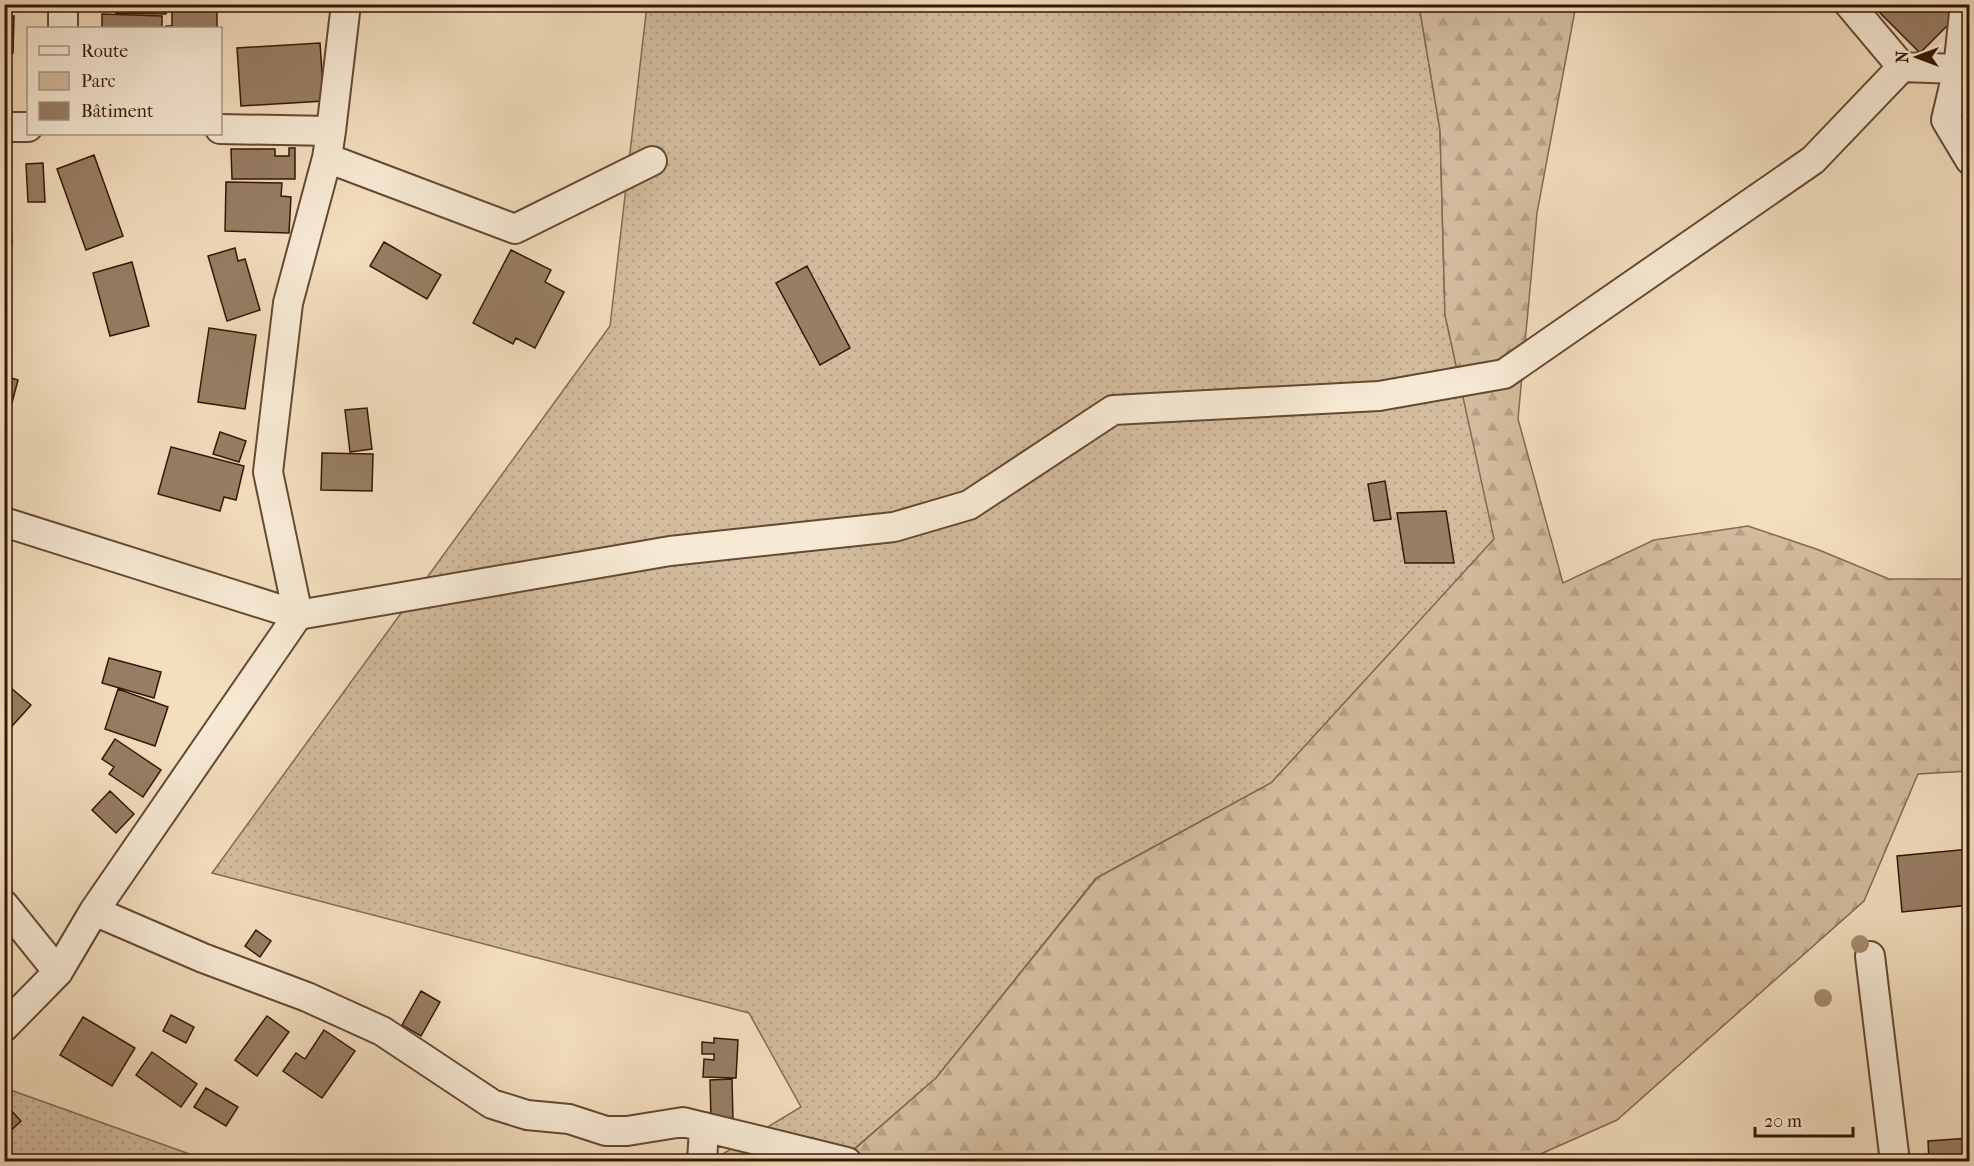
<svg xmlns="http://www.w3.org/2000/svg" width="1974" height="1166" viewBox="0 0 1974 1166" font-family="'IM FELL French Canon',serif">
<defs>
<pattern id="green-dots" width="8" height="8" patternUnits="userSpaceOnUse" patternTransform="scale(1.5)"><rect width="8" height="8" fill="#d3bc9e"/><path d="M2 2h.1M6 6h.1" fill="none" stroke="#b6a186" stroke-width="1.8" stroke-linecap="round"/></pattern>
<pattern id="forest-firs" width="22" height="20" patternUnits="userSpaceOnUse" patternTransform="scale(1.5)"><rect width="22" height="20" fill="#d3bc9e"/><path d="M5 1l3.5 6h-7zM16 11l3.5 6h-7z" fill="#b6a186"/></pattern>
</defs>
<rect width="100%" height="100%" fill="#f3debe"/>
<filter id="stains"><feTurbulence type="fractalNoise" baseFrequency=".00333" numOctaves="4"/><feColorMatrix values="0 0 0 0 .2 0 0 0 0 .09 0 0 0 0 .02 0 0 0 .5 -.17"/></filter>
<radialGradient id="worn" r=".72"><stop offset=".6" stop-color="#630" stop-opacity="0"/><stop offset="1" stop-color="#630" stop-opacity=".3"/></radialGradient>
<path fill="url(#green-dots)" stroke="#846a51" stroke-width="1.5" d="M647 5H1419L1440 130 1445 315 1495 539 1271 783 1096 878 936 1078 840 1161H711L801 1107 749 1013 212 873 610 326Z
M5 1088 209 1161H5Z"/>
<path fill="url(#forest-firs)" stroke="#846a51" stroke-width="1.5" d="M1419 5H1576L1537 213 1518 419 1563 583 1654 540 1748 526 1819 550 1889 579H1969V771L1918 774 1864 901 1617 1120 1525 1161 840 1162 936 1078 1097 878 1271 783 1494 539 1445 315 1440 130Z"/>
<path fill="#987e65" stroke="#361704" stroke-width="1.5" d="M4 4H17V10L4 9Z
M116 4H166V14L116 13Z
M1955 4 1962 11 1920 53 1872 5Z
M172 9H217V28H166V26H172Z
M102 14 162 16V28H102Z
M4 16H14L13 53H4Z
M320 43 324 101 241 106 237 48Z
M289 148H295V179H232L231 149H275V156H289Z
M94 155 123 236 86 250 57 169Z
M43 163 45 202H28L26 164Z
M226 182 282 183 281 196 291 197 289 233 225 231Z
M4 201H10L12 245H4Z
M384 242 441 275 427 299 370 266Z
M235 248 238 261 245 259 260 310 227 321 208 256Z
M511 250 551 270 545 282 564 292 535 348 516 338 513 344 473 323Z
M132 262 149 326 110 336 93 273Z
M807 266 850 348 820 365 776 283Z
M209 328 256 335 245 409 198 402Z
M4 376 18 380 9 414 4 413Z
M367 408 372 449 350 452 345 410Z
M220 432 246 441 239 462 213 454Z
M171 447 244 466 236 500 224 497 220 511 158 494Z
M322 453 373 454 372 491 321 490Z
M1385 481 1391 519 1374 521 1368 484Z
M1446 511 1454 563H1405L1397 513Z
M109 658 161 672 154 698 102 683Z
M4 682 31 705 4 735Z
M118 689 168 707 155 746 105 729Z
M115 739 161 770 143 797 109 774 114 767 102 759Z
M110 791 134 814 116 833 92 810Z
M1970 849V905L1902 912 1897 856Z
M256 930 271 941 260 957 245 946Z
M421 991 440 1002 421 1036 402 1025Z
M171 1015 194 1027 186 1043 163 1031Z
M267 1016 289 1032 257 1076 235 1060Z
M83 1017 135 1048 112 1086 60 1055Z
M324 1030 355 1051 322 1098 283 1071 296 1053 305 1059Z
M714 1038 738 1040 736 1078 703 1077 704 1059 714 1060V1054H702V1042L714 1043Z
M152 1052 197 1084 181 1107 136 1075Z
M732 1079 733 1121H711L710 1080Z
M206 1088 238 1107 226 1126 194 1107Z
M4 1103 21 1121 4 1137Z
M1970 1138V1162H1929L1928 1141Z
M770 1144 782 1162H758L754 1155Z"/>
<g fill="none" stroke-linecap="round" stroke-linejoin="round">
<defs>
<path id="street" d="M63 28V4
M1902 67 1958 69 1965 4
M1958 69 1946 120 1970 160
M4 127H28
M331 131 346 4
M327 158 515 229 652 161
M4 522 298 615 670 551 894 527 969 505 1113 410 1379 396 1504 374 1813 160 1902 67 1849 4
M4 905 58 972 4 1027
M94 911 203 958 307 997 382 1031 492 1104 527 1115 569 1119 606 1131H627L683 1122 847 1162
M1870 956 1895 1162
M58 972 94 911 298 615 268 472 288 303 327 158 331 131 220 129
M702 1162 704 1127"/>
</defs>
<use href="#street" stroke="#654932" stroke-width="32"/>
<use href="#street" stroke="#f7ead5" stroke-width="28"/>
</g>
<g fill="#a58c71">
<circle cx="1860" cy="944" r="9"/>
<circle cx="1823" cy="998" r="9"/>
</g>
<rect width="1974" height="1166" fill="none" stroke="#f3debe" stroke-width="24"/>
<rect x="6" y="6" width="1962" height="1154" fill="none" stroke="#361704" stroke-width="3"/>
<rect x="12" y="12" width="1950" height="1142" fill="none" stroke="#361704" stroke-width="1.5"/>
<rect x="27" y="27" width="195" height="108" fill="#f7ead5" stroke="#aa9681" stroke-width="1.5"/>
<rect x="39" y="46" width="30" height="9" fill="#f7ead5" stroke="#aa9681" stroke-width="1.5"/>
<text x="81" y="57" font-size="18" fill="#361704">Route</text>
<rect x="39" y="72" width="30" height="18" fill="#d3bc9e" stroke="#aa9681" stroke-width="1.5"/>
<text x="81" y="87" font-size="18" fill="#361704">Parc</text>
<rect x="39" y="102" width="30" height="18" fill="#987e65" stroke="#aa9681" stroke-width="1.5"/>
<text x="81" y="117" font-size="18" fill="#361704">Bâtiment</text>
<g transform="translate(1917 57) rotate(270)" stroke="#f7ead5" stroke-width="4.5" paint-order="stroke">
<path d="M0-4.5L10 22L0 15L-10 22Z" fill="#361704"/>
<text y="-9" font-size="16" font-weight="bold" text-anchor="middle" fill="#361704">N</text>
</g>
<path d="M1755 1127v9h98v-9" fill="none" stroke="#361704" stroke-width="3"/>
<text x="1764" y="1127" font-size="18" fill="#361704" stroke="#f7ead5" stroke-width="4.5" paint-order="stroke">20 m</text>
<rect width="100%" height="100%" filter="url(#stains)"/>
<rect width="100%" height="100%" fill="url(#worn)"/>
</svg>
